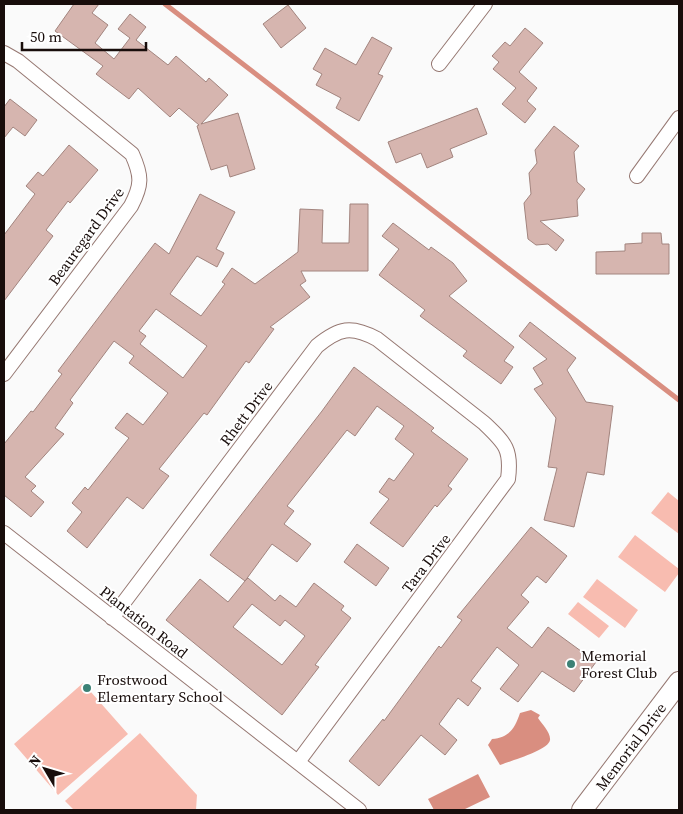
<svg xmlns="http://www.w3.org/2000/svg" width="683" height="814" viewBox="0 0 683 814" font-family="'Source Serif 4',serif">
<rect width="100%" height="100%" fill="#fafafa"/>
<path fill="#f8bcb0" d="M668 492 679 501V534L651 513Z
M635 535 679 569V573L665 592 618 557Z
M597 579 638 610 625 628 583 597Z
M578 602 609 626 599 638 568 614Z
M83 683 128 734 58 795 14 744Z
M140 733 197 795 196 810H74L65 801Z"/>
<path fill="#d98e80" d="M531 710 540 715 538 718C542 724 551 733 550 740 549 750 510 761 500 765L488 745 492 739C509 738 515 728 520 713Z
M478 774 490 797 463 810H434L428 799Z"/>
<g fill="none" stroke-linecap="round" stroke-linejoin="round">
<path stroke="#d98e80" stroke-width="5" d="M165 4 679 400"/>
</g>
<path fill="#d6b5af" stroke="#a2847e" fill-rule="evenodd" d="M74 4H99L92 13 108 25 95 43 114 59 130 38 118 29 130 14 146 27 136 40 168 65 176 56 206 82 209 78 228 95 201 124 238 113 255 169 230 177 227 165 211 170 197 126 199 125 179 108 170 117 138 88 129 99 96 74 103 66 55 31Z
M288 5 306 28 281 48 263 24Z
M525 28 543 43 519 72 537 88 527 101 536 109 525 123 502 104 516 88 493 69 499 62 492 56 505 42 510 46Z
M372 37 392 48 378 74 383 76 359 121 336 108 341 98 316 85 322 74 313 69 325 48 356 65Z
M10 99 37 120 25 136 13 127 4 138V107Z
M477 108 487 134 450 149 453 157 427 168 421 153 396 163 388 142Z
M554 126 579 146 574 152 577 182 585 189 577 200 578 216 540 221 564 240 556 251 548 244 536 245 528 239 524 203 531 194 529 173 537 163 535 150Z
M69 145 98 170 70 203 68 201 46 230 53 236 4 301V235L35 194 26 186 38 172 43 176Z
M200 194 235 212 216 249 224 253 217 267 197 256 170 294 201 316 225 284 222 282 232 268 255 284 298 252 300 209 323 210 322 243H349L350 204H368V271H301L306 281 300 285 310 297 270 327 274 329 249 363 246 361 207 415 204 413 159 469 169 476 143 509 127 497 87 548 67 531 82 512 72 503 85 487 88 490 129 438 115 428 127 413 143 425 168 393 129 363 134 356 114 341 70 400 73 403 55 428 64 434 25 477 36 486 31 491 44 502 31 517 4 495V444L31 411 33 412 62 374 58 371 155 243 169 254ZM156 309 207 346 183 378 140 344 146 336 139 331Z
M393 223 429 250 431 247 453 263 467 281 449 296 514 347 504 361 513 367 501 384 463 356 467 351 420 316 425 310 379 275 399 249 382 236Z
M642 233H661L662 244H669V274H596V252L625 251V244L642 243Z
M530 322 576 358 567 370 586 402 613 406 604 475 587 472 574 527 544 520 557 468 548 467 556 418 534 389 543 384 533 368 547 359 519 336Z
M354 367 434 428 431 431 468 459 448 486 452 489 437 507 435 505 403 547 370 523 389 499 379 492 389 478 394 481 414 454 395 439 404 426 377 406 355 436 347 430 287 506 294 511 284 524 311 544 297 562 272 544 245 581 248 578 275 601 280 595 296 607 314 583 344 606 341 610 351 618 315 665 319 667 282 715 166 620 200 579 228 602 245 581 210 555 322 411ZM252 604 280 626 285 620 305 636 282 665 233 627Z
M531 527 567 556 546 583 537 576 521 595 529 602 507 628 532 648 548 627 596 662 574 692 542 671 518 702 500 689 519 665 497 647 471 681 481 688 468 706 458 698 439 724 457 740 445 755 421 735 379 786 349 761 383 719 384 721 439 646 441 648 462 620 457 617Z
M357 544 389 568 376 586 344 562Z"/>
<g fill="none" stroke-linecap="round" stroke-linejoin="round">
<defs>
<path id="street" d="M4 53 18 61 132 154C142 176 142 185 131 206L4 374
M439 64 485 4
M637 176 679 118
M4 533 359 810
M112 618 317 346C339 328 351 325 377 339L484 423C505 443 512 449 508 479L298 762"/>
<g id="secondary">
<path id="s1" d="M582 810 679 682"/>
</g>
</defs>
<use href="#street" stroke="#967872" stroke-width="16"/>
<use href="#secondary" stroke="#967872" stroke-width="22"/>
<use href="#street" stroke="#fff" stroke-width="14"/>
<use href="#secondary" stroke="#fff" stroke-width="20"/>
</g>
<g fill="#3c8175" stroke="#fff" stroke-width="2">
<circle cx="571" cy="664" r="5"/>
<circle cx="87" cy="688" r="5"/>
</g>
<g text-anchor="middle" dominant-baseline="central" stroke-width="4" stroke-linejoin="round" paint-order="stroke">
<g font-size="15" fill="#180d0b" stroke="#fff">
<text transform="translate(86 236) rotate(-54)">Beauregard Drive</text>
<text transform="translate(246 413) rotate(-53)">Rhett Drive</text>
<text transform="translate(426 563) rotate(-53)">Tara Drive</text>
<text transform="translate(144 622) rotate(38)">Plantation Road</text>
<text stroke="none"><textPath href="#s1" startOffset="80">Memorial Drive</textPath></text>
</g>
<g font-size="15" fill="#180d0b" stroke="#fff" text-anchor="start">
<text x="581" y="655">Memorial<tspan x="581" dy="17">Forest Club</tspan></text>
<text x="97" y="679">Frostwood<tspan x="97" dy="17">Elementary School</tspan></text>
</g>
</g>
<rect width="683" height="814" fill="none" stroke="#180d0b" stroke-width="10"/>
<g transform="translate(45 769) rotate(308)" stroke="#ffffff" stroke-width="4" paint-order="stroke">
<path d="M0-4L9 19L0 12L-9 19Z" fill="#180d0b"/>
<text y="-8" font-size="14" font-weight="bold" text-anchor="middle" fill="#180d0b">N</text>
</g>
<path d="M22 42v8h124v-8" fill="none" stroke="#180d0b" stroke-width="2.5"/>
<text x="30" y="42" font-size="15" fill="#180d0b" stroke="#ffffff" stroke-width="4" paint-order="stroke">50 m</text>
</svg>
